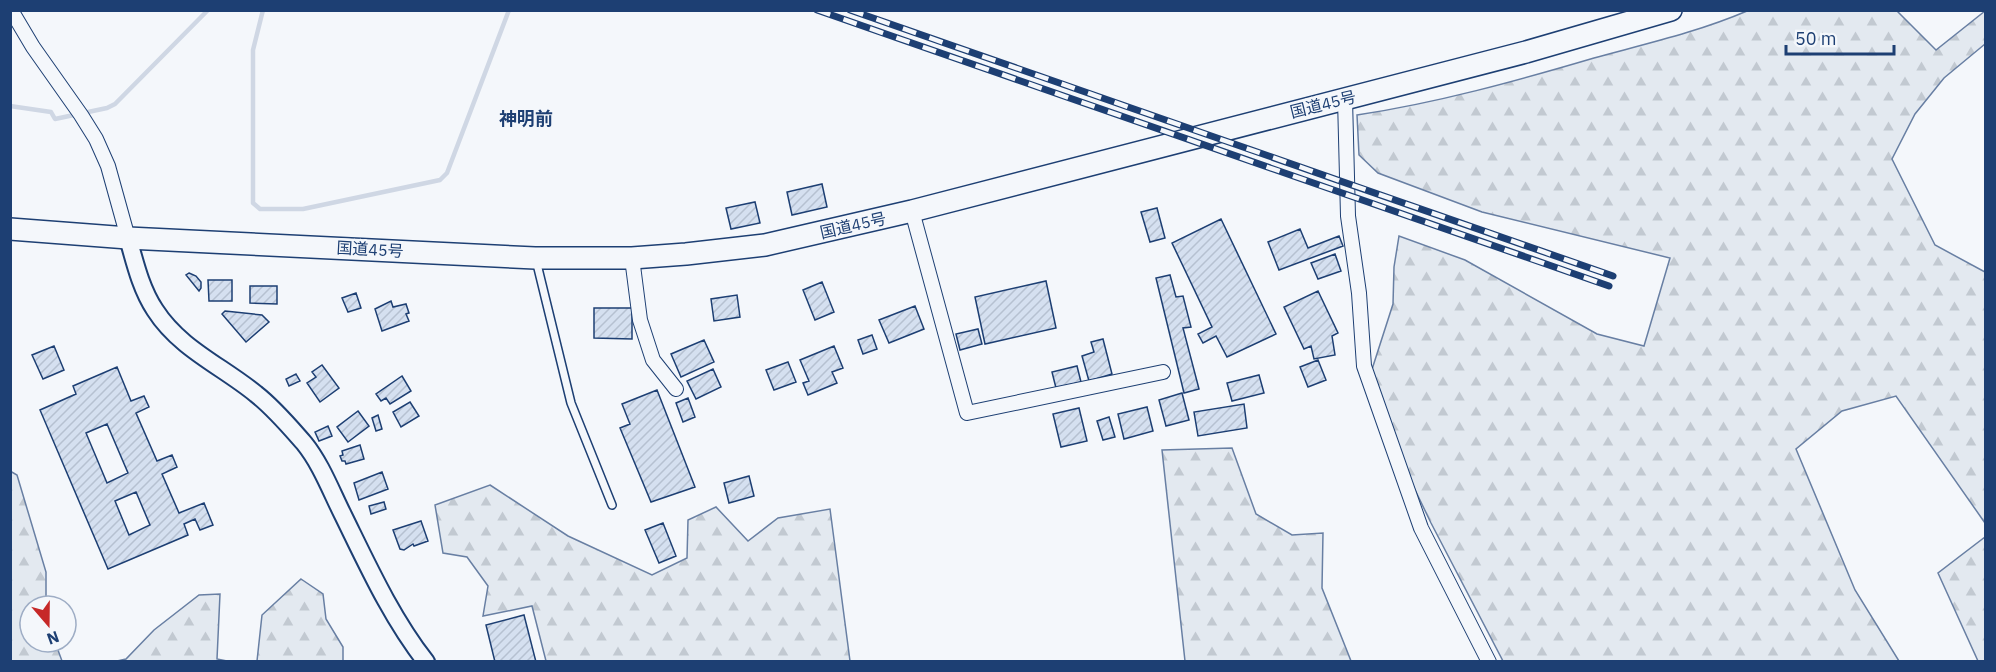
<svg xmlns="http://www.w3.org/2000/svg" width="1996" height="672" viewBox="0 0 1996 672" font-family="'IBM Plex Sans','Noto Sans JP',sans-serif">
<defs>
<pattern id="forest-firs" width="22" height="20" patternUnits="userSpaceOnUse" patternTransform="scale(1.5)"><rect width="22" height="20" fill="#e3e9f0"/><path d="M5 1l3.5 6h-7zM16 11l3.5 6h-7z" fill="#c2c9d1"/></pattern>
<pattern id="building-hatch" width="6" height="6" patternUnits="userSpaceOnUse" patternTransform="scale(1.5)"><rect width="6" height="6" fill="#d5e0f0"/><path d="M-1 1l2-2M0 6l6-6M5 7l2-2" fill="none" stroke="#b6c1d1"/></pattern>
</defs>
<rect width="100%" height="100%" fill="#f4f7fb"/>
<path fill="url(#forest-firs)" stroke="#687fa3" stroke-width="1.5" d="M1747 11H1897L1936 50 1985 11V44L1944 78 1915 114 1892 159 1935 245 1985 272V523L1896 396 1842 411 1796 449 1855 590 1899 661H1503L1431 523 1366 388 1393 304 1394 267 1399 236 1465 260 1597 334 1644 346 1670 258 1482 212 1378 173 1359 155 1357 115C1437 103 1516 81 1594 58 1645 44 1698 32 1747 11Z
M1232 448 1256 514 1292 535 1323 533 1322 588 1351 661H1185L1162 450Z
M10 471 17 475 46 572V606H30V642H55L62 661H11Z
M490 485 568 536 652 575 687 558 688 520 716 507 748 541 778 518 830 509 850 661H546L532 606 483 616 488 586 467 557 443 553 435 505Z
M1985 537V661H1978L1938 573Z
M301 579 323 594 326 619 343 647V661H257L262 615Z
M220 594 217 659 227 661H117L126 659 154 630 199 595Z"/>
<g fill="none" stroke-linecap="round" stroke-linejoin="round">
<path stroke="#cfd7e4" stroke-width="4.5" d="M263 10 253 50V203L260 209H303L440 180 447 173 509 10
M10 106 51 112 55 119 107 108 115 104 208 10"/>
</g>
<path fill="url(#building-hatch)" stroke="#1d3f73" stroke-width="1.5" fill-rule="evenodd" d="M822 184 827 207 792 215 787 192Z
M755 202 760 223 731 229 726 208Z
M1157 208 1165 238 1150 242 1141 212Z
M1221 219 1276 334 1227 357 1216 336 1203 343 1198 334 1212 327 1172 243Z
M1300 229 1308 248 1339 236 1343 246 1279 270 1268 242Z
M1335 254 1341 271 1318 279 1311 263Z
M189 273 196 276 201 282V288L199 291 186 275Z
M1170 275 1176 297 1183 296 1191 327 1183 328 1199 389 1184 393 1156 278Z
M208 280H232V301H209Z
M1046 281 1056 328 985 344 975 297Z
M822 282 834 312 815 320 803 290Z
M250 286H277V304L250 303Z
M1318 291 1338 333 1332 336 1335 355 1314 359 1311 346 1304 349 1284 307Z
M356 293 361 308 348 312 342 298Z
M737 295 740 317 714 321 711 299Z
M391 301 393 307 406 304 409 313 406 314 409 321 382 331 375 309Z
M915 306 924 329 889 343 879 320Z
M594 308H632V339L594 338Z
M225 311 262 315 269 322 246 342 222 314Z
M978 329 982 344 960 350 956 334Z
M872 335 877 349 863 354 858 340Z
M1103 339 1112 374 1089 381 1082 356 1094 352 1091 342Z
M704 340 714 362 681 377 671 354Z
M54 346 64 370 43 379 32 355Z
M834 346 843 368 832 372 837 383 808 395 803 383 809 381 800 360Z
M1318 360 1326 380 1308 387 1300 367Z
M788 362 796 382 774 390 766 370Z
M322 365 339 388 320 402 307 383 316 377 312 372Z
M1077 366 1081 382 1056 388 1052 372Z
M117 367 131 401 144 396 149 407 136 413 157 461 172 455 177 467 162 474 179 513 204 503 213 525 200 530 195 519 184 524 188 535 108 569 40 410 76 394 73 386ZM107 424 128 473 107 483 86 433ZM136 492 150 525 129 535 115 501Z
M713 369 721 387 696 399 687 381Z
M296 374 300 381 289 386 286 379Z
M1259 375 1264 393 1232 401 1227 383Z
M402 376 411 391 390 404 386 398 381 401 376 394Z
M657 390 695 487 651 502 620 428 630 424 622 404Z
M1182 393 1189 420 1166 426 1159 400Z
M688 398 695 417 683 422 676 403Z
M410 402 419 416 401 427 393 412Z
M1244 404 1247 428 1198 436 1194 412Z
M1147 407 1153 431 1124 439 1118 414Z
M1079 408 1087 441 1061 447 1053 414Z
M358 411 369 426 348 442 337 427Z
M378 415 382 429 376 431 372 418Z
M1109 417 1115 437 1103 440 1097 421Z
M328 426 332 436 319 441 315 432Z
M360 445 364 459 346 464 345 461H342L340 456 343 455 342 451Z
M382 472 388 489 359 500 354 483Z
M749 476 754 496 729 503 724 483Z
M384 502 386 509 371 514 369 506Z
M421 521 428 541 414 546 413 544 404 550 400 549 393 530Z
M663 523 676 556 659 563 645 530Z
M524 615 536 662H495L486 625Z"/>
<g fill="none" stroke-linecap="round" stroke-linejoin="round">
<defs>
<path id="service" d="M536 260 571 403 612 505"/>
<path id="minor" d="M11 10 33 47 81 115 96 139 108 166 128 238
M1345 99 1348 216 1359 293 1364 366 1421 528 1489 662
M912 211 967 413 1163 372
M632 258 640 320 653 360 676 389"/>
<path id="tertiary" d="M128 238C135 263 141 289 155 310 180 349 222 366 256 394 274 408 289 426 304 443 321 464 331 491 343 515 368 566 391 617 426 662"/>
<path id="trunk" d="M10 229 128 238 535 258H632L686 254 765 245 912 211 1526 52 1671 10"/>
</defs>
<use href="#service" stroke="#1d3f73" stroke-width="10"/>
<use href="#minor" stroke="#1d3f73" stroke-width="16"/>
<use href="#tertiary" stroke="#1d3f73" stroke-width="20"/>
<use href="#trunk" stroke="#1d3f73" stroke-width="24"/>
<use href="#service" stroke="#f4f7fb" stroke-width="7"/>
<use href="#minor" stroke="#f4f7fb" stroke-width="14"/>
<use href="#tertiary" stroke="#f4f7fb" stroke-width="16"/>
<use href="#trunk" stroke="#f4f7fb" stroke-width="21"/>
<defs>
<path id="rail" d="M817 10 1609 286
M850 10 1613 276"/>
</defs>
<use href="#rail" stroke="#1d3f73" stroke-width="7"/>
<use href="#rail" stroke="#f4f7fb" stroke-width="4.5" stroke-dasharray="14" stroke-linecap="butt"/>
</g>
<g text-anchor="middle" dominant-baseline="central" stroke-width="4.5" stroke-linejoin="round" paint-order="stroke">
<g font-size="16" fill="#1d3f73" stroke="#f4f7fb">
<text transform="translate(1323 104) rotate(-14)">国道45号</text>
<text transform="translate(853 225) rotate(-13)">国道45号</text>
<text transform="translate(370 249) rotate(3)">国道45号</text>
</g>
<g font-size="18" font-weight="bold" fill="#1d3f73" stroke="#f4f7fb">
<text x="526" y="118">神明前</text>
</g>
</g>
<rect width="1996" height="672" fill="none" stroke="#1d3f73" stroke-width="24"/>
<g transform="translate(48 624) rotate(160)"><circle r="28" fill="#f4f7fb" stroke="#9eadc5" stroke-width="1.5"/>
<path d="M0-4.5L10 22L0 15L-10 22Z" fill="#c62828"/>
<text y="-9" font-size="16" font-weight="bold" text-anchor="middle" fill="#1d3f73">N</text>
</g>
<path d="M1786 45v9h108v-9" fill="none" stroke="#1d3f73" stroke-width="3"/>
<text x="1795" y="45" font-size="18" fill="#1d3f73" stroke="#f4f7fb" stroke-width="4.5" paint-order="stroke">50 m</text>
</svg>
